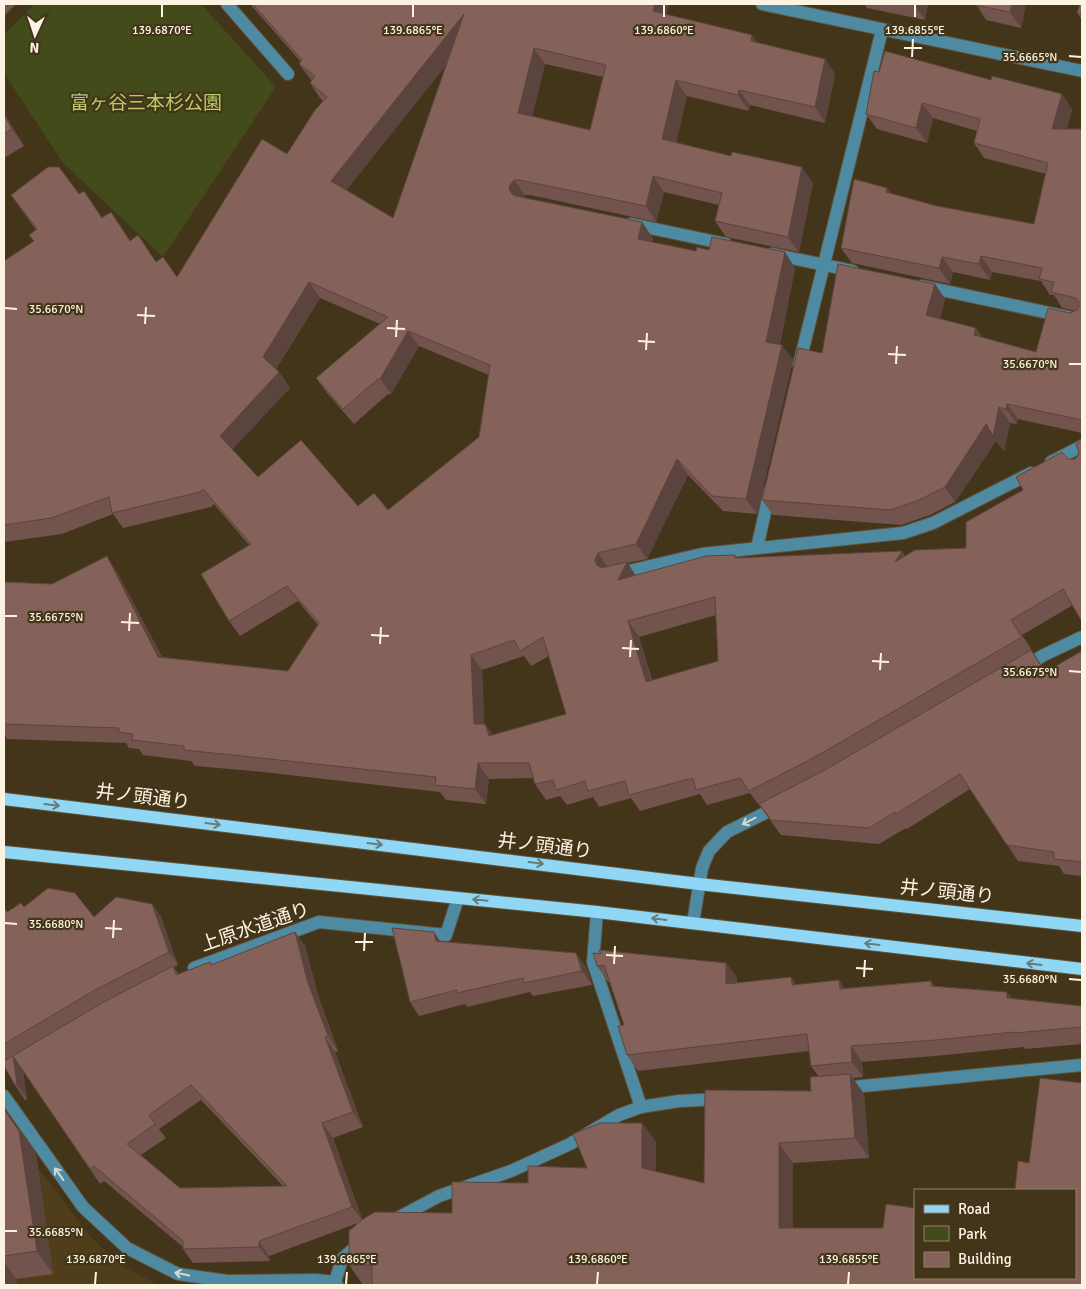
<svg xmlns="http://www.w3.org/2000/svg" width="1086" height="1289" viewBox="0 0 1086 1289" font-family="Signika,'Noto Sans JP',sans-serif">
<rect width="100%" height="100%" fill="#433519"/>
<path fill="#503e1a" d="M4 1128 46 1178 90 1236 112 1257 127 1269 159 1285H4Z"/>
<path fill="#424b19" d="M34 4H201L276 87 163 257 63 163 4 73V35Z"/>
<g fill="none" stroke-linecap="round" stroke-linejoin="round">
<defs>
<path id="minor" d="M227 4 288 74
M762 4 1082 71
M631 224 726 244
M772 254 853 271
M922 286 1082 320
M799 365 882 30
M1051 462 1082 446
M757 548 770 490
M616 574 702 554 903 533 933 523 1031 473
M1022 668 1044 655 1082 637
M597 912 593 962 641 1107
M693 923 702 868 709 851 727 832 779 806
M194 968 319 922 446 935 458 898
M842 1088 1082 1065
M4 1096 83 1207 127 1248 178 1274 227 1281 316 1280 335 1282
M394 1220 439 1196 511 1171 570 1144 619 1115 641 1107 679 1101 720 1099
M337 1285 335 1282 342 1259 361 1242"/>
<path id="major" d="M4 799 699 884 1082 926
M4 852 597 912 1082 969"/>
</defs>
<use href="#minor" stroke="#615339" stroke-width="14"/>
<use href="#major" stroke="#615339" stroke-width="14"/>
<use href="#minor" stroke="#4f8aa3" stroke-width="12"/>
<use href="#major" stroke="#90d6f5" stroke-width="12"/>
</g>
<path fill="#72534d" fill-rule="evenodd" d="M4 4H16L4 16Z
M250 4H668L669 5 666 15 758 43 825 59 835 74 825 123 750 105 749 111 687 96 676 143 813 183 799 252 726 237 715 221 719 205 664 192 656 222 530 195H525L523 197 653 238 652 242 696 251 795 268 780 344 793 360 757 514 723 511 688 475 647 559 627 563 636 575 737 558 906 556 966 548 1023 490 1068 459H1075L1078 456 1082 441 1073 605 1022 635 1046 672 1082 651V876L1064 874 1059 866 1018 861 970 789 907 829 906 828 879 844 781 835 750 793 707 805 700 794 640 811 631 798 599 807 593 797 567 805 560 796 546 800 535 784 534 778 489 779 486 804 446 800 440 792 253 771 195 766 191 761 143 755 139 749 129 748 126 743 7 739 4 734V582L52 584 117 572 162 657 288 671 318 625 298 601 240 636 229 621 249 545 214 504 211 507 123 528 113 514 62 534 4 542V261L34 241 36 230 11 195 79 194 102 217 111 212 130 241 177 277 287 154 323 101 320 98 310 83 312 81 299 64 301 62ZM545 64 603 77 590 130 532 116ZM446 65 393 218 346 190ZM320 298 380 324 316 378 327 393 354 424 388 394H391L419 346 489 375 479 437 388 510 358 506 258 477 232 449 290 388 279 372 276 369ZM716 615 718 661 652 680 639 637ZM524 656 531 666 549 656 566 714 492 735 484 724 482 670Z
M864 4H928L925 20 867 8Z
M976 4H1026L1021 28 986 20Z
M1082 4V20L1077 13Z
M874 71 1072 109 1067 129H1082V433L1018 419 1017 424 1010 423 1004 451 996 441 955 502 930 515 901 525 773 515 762 500 822 353 935 284 945 299 940 319 976 328 983 338 1036 352 1070 313 1076 311 1062 308 1054 295H1050L1041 281 992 272 990 280 953 272 950 284 852 263 841 248 891 194 937 206 1034 224 1046 174 984 158 974 143 977 131 933 118 927 143 877 129 866 114Z
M4 113 24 146 4 158Z
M152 904 161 917 178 965 174 967 178 974 210 962 212 965 295 932 305 946 318 995 338 1051 335 1052 363 1127 333 1138 362 1219 452 1213 528 1183 587 1168 642 1123 656 1142V1172L704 1183 811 1091 819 1077 811 1066 809 1051 638 1071 627 1055 624 1025 610 981 608 982 597 966 601 954 726 963 737 978V983L791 977 796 985 845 988 931 981 934 986 1007 992 1012 998 1082 1006V1044L1025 1049 1024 1047 946 1055 862 1062 863 1077 853 1078 864 1094 869 1158 793 1163V1228L915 1278 1082 1285H363L349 1265 358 1223 269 1256 270 1261 193 1263 183 1249V1247L104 1181 100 1184 23 1071 27 1099 25 1100 15 1085 4 1066V907L7 912 24 907 94 917ZM201 1100 283 1186 180 1188 141 1155 166 1138 159 1129Z
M434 932 440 941 586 967 592 985 533 996 530 992 467 1007 465 1004 419 1016 410 1002Z
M4 1109 36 1154 53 1274 16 1279 17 1285H4Z"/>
<path fill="#5c443e" d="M655 4H668L669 5 663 27 653 11Z
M914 4H928L925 20 914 5Z
M1012 4H1026L1021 28 1010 12Z
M464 14 475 29 342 196 331 181Z
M752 35 763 50 751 41Z
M534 48 545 64 529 128 518 113Z
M825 59 835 74 825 123 815 107Z
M676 80 687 96 673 155 662 139Z
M739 90 750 105 749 111 738 95Z
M1062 94 1072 109 1063 144 1052 129Z
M922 103 933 118 927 143 916 128Z
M4 113 8 119 24 146 12 129 4 115Z
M802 167 813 183 799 252 788 237Z
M653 176 664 192 656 222 646 206Z
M514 180 525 195 520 201V206L510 191 509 186Z
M887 188 898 203 886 192Z
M642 222 653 238 649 254 638 239Z
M785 252 795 268 777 357 766 342Z
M981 256 992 272 990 280 979 264Z
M942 257 953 272 950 284 939 268Z
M309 282 320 298 273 373 263 357Z
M935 284 945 299 937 330 926 315Z
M976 328 987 343 974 335Z
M408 331 419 346 391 394 380 379Z
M782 345 793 360 757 514 746 499Z
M279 372 290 388 231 451 220 436Z
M1007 404 1018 419 1017 424 1006 409Z
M999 407 1010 423 1004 451 996 441 955 502 945 487 986 424Z
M677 459 688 475 647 559 636 544Z
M902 551 913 566 895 562Z
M598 553 609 569 606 572 597 565 595 561 596 557Z
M107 556 117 572 169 672 158 657Z
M627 562 637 578 618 580Z
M628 621 639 637 656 697 646 682Z
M471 655 482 670 485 740 474 724Z
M485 724 496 739 489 736Z
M478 763 489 779 486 804 475 789Z
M152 904 161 917 178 965 169 952Z
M295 932 305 946 318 995 338 1051 328 1036 307 980Z
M434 932 443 946 436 941Z
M576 953 586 967 592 985 582 971Z
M726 963 737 978V1000L726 984Z
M791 977 802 993 792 985Z
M839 980 850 995 840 989Z
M1007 992 1018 1008 1007 998Z
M325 1037 335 1052 363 1127 353 1112Z
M851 1046 862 1062 863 1077 852 1062Z
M13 1056 23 1071 27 1099 17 1085Z
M850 1074 864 1094 869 1158 855 1138Z
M322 1123 333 1138 363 1221 352 1207Z
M642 1123 656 1142V1188L642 1168Z
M19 1131 36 1154 53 1274 37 1251Z
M779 1143 793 1163V1248L779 1228Z
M259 1241 269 1256 270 1261 259 1247Z
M4 1262 16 1279 17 1285H7L4 1281Z"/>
<path fill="#846159" stroke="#5c443e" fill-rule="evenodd" d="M253 4H655L653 11 752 35 751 41 825 59 815 107 739 90 738 95 676 80 662 139 731 156 732 152 802 167 788 237 715 221 722 193 653 176 646 206 519 180H514L509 186 510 191 512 194 516 196 642 222 638 239 696 251 697 247 709 250 712 237 785 252 766 342 782 345 746 499 712 496 677 459 636 544 601 552 598 553 596 557 595 561 597 565 601 568 627 562 618 580 706 556 735 555V558L902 551 895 562 915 550 966 548V522L1023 490 1016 477 1062 452 1068 459H1075L1078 456 1079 452 1076 444 1082 441V622L1063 589 1011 620 1022 637 815 757 749 791 740 778 696 790 693 778 629 795 625 781 588 791 585 781 556 790 553 780 535 784 529 763H478L475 789 435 785 436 777 242 756 184 750V746L132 740 133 734 119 732V728L4 724V582L52 584 107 556 158 657 288 671 319 623 287 586 229 621 201 574 251 544 203 489 200 492 112 513 109 497 51 518 4 525V261L34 241 29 235 37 229 11 195 48 167H59L79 194 84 191 102 218 111 212 130 241 138 235 156 262 163 257 177 277 262 139 287 154 315 110 327 97 310 83 315 76 299 64 302 60ZM464 14 393 218 331 181ZM534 48 606 65 590 130 518 113ZM309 282 388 317 316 378 343 409 378 379H380L408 331 490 365 479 437 388 510 374 493 358 506 301 440 258 477 220 436 279 372 263 357ZM715 597 718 661 646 682 628 621ZM543 637 566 714 489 736 485 724H474L471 655 514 640 520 651Z
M976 4H1012L1010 12 975 5Z
M1080 4H1082V14L1077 13Z
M885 51 991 80 992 76 1062 94 1052 129H1082V420L1007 404 1006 409 999 407 993 436 986 424 945 487 919 500 890 510 762 500 798 348 822 353 838 264 935 284 926 315 976 328 974 335 1036 352 1048 308 1070 313 1077 310 1079 307V302L1076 298 1051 292 1054 282 1039 279 1042 268 981 256 979 264 942 257 939 268 841 248 854 179 887 188 886 192 937 206 1034 224 1048 163 974 143 980 119 922 103 916 128 866 114 874 71 879 72Z
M4 115 12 129 4 134Z
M1031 650 1045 672 1082 651V862L1054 859V852L1007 845 960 774 896 814 895 812 869 828 771 820 759 804 823 771Z
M48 888 75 893 94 917 116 897 152 904 169 952 95 990 4 1044V908L7 912 21 903 24 907Z
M392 928 434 932 436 941 576 953 582 971 524 983 523 978 457 993V990L410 1002Z
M295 932 307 980 328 1036 325 1037 353 1112 322 1123 352 1207 259 1241V1247L183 1249V1241L94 1166 90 1169 13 1056 17 1085H15L4 1066V1061L102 1003 171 967 173 966 176 975 210 962 211 965ZM191 1085 287 1186 180 1188 127 1144 155 1124 149 1115Z
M599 950 726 963V984L791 977 792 985 839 980 840 989 931 981V986L1007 992V998L1082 1006V1027L1014 1033V1032L936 1040 851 1046 852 1062 811 1066 807 1034 627 1055 618 1026 624 1025 604 965 597 966 593 953 601 954Z
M850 1074 855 1138 779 1143V1228H883L886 1204 915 1208V1278H1075V1190H1015L1018 1161 1029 1163 1040 1078 1082 1083V1285H372V1265H349V1231L363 1219 375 1212 452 1213V1182L528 1183V1166L587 1168 573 1134 600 1123H642V1168L704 1183 705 1090 811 1091 810 1077Z
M4 1109 19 1131 37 1251 4 1256Z"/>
<defs><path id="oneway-shaft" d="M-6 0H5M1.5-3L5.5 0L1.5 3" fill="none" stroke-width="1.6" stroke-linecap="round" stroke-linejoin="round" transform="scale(1.25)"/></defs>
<g stroke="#667d7c">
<use href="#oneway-shaft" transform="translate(52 805) rotate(7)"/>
<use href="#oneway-shaft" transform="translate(213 824) rotate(7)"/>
<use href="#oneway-shaft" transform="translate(375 844) rotate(7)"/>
<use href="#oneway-shaft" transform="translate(536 863) rotate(7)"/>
<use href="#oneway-shaft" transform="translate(480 900) rotate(-174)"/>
<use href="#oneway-shaft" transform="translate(659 919) rotate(-173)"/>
<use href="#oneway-shaft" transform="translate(872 944) rotate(-173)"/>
<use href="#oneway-shaft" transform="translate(1034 964) rotate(-173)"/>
</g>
<g stroke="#d1d9d2">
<use href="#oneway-shaft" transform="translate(749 821) rotate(153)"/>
<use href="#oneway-shaft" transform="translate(59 1174) rotate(-126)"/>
<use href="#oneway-shaft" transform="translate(182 1274) rotate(-168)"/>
</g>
<path fill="none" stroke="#fcf3e2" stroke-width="2" d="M162 17V5M413 17V5M664 17V5M915 17V5M904 48H922M1069 56 1081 57M912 57 913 39M5 308 17 309M137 315 155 316M145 324 146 307M387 328 405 329M396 337 397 320M638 341 655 342M646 350 647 333M888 354 906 355M896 364 897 346M1069 364H1081M5 616H17M121 622 139 623M129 631 130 613M371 635 389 636M380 644 381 627M622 648 639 649M630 657 631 640M872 661 889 662M880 670 881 653M1069 671 1081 672M5 923 17 924M105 928 122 929M113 938 114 920M355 942H373M364 951 365 933M606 955 623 956M614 964 615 946M856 968 873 969M864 977 865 960M1069 979 1081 980M5 1231H17M95 1284 96 1272M346 1284 347 1272M597 1284 598 1272M848 1284 849 1272"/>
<g text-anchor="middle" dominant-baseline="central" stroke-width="4.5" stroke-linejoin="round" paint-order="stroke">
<g font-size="19" fill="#b7cc65" stroke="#433519">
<text x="146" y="103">富ヶ谷三本杉公園</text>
</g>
<g font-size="19" fill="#fcf3e2" stroke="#433519">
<text transform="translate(143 797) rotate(7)">井ノ頭通り</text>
<text transform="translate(545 846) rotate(7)">井ノ頭通り</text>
<text transform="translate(947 892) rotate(6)">井ノ頭通り</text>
<text transform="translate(255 927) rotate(-19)">上原水道通り</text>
</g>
</g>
<g font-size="12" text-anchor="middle" fill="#fcf3e2" stroke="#433519" stroke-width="4.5" stroke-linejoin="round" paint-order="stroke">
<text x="162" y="34">139.6870°E</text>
<text x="413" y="34">139.6865°E</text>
<text x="664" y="34">139.6860°E</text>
<text x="915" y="34">139.6855°E</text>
<text x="1030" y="61">35.6665°N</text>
<text x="56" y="313">35.6670°N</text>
<text x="1030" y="368">35.6670°N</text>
<text x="56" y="621">35.6675°N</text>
<text x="1030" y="676">35.6675°N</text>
<text x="56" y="928">35.6680°N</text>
<text x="1030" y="983">35.6680°N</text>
<text x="56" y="1236">35.6685°N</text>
<text x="96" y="1263">139.6870°E</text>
<text x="347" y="1263">139.6865°E</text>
<text x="598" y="1263">139.6860°E</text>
<text x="849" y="1263">139.6855°E</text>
</g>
<rect width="1086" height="1289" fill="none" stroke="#fcf3e2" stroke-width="10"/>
<rect x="914" y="1189" width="162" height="90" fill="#433519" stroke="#8d8169"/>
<rect x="924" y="1205" width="25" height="8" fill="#90d6f5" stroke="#8d8169"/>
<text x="958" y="1214" font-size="15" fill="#fcf3e2">Road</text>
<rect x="924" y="1226" width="25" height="15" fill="#424b19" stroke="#8d8169"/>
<text x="958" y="1239" font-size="15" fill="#fcf3e2">Park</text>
<rect x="924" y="1252" width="25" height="15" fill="#846159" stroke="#8d8169"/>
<text x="958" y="1264" font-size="15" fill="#fcf3e2">Building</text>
<g transform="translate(35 35) rotate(183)" stroke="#433519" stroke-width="4" paint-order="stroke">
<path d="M0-4L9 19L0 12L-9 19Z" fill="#fcf3e2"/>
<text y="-8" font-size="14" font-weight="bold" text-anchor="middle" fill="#fcf3e2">N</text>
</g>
</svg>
